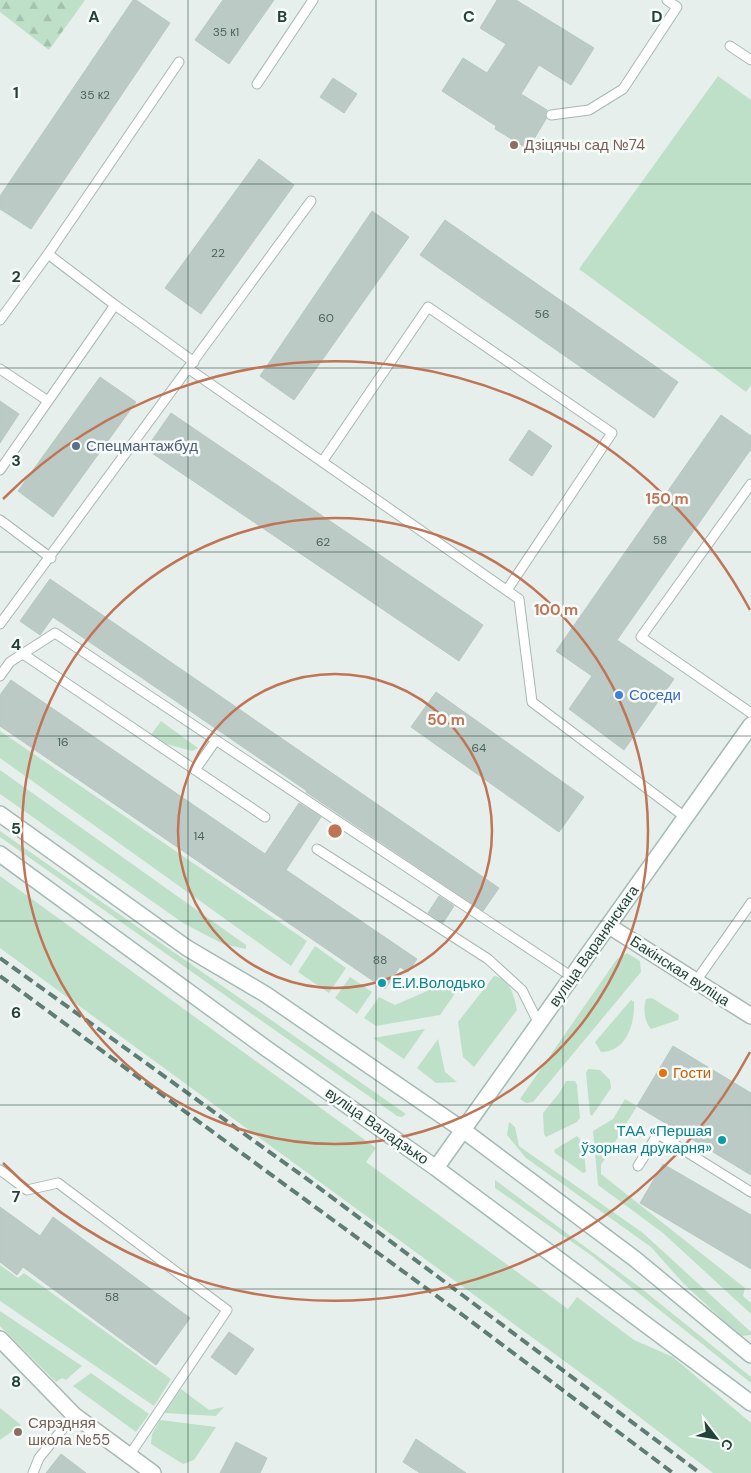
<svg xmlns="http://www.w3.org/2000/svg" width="751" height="1473" viewBox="0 0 751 1473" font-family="'DM Sans',sans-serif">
<defs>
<pattern id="forest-firs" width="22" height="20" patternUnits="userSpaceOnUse" patternTransform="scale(1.25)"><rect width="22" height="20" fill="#bfe0c8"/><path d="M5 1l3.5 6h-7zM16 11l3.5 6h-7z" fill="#a4c1ad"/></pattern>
</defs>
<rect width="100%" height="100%" fill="#e6efeb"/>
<path fill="#bfe0c8" d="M718 76 751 100V385L746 392 579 269Z
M161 721 198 748 192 751 148 739Z
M0 731 307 941 291 966 0 758Z
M0 770 246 945V949L223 944 183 923 0 794Z
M0 831 406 1114 402 1117 397 1116 0 837Z
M0 876 376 1148 366 1162 568 1309 577 1297 634 1340 673 1357 751 1423V1473H713L604 1390 0 948Z
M315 946 346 968 329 993 298 972Z
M627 953 640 961 641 972 533 1102 526 1103 520 1099 617 959Z
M494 976C510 978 514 996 517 1010L474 1067 463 1057 458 1022Z
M350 977 372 992 357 1014 335 998Z
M450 981 459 988 440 1015 376 1026 364 1018 379 997 395 1005Z
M652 998 679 1015 678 1020 651 1029C644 1022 643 1007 646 999Z
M631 1000 634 1002C635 1023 627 1052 601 1052L595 1042Z
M425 1029 404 1059 373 1038Z
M438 1039 445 1072 457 1082 436 1083 417 1068Z
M588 1069 600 1070 610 1080 611 1088 592 1116 590 1114 586 1073Z
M566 1081H575L577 1085 580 1118 577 1122 546 1137 544 1134 543 1113 560 1092Z
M625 1099 637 1106 601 1165V1174L745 1288 743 1296 751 1303V1314L663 1233 598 1185 593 1131 613 1119Z
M509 1122 515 1127 519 1146 643 1233 751 1332V1335L740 1336 683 1283 651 1247 526 1158 507 1135Z
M577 1136 583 1142 586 1172 583 1173 555 1153 554 1150Z
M495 1180 642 1289 751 1377V1383L592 1256 495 1188Z
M0 1265 18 1278 24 1273 171 1379 154 1406 0 1301Z
M0 1311 82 1366 66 1380 62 1378 56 1382 0 1326Z
M91 1373 149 1414 136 1432 73 1386Z
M181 1389 209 1410 224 1407 216 1416 164 1413Z
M0 1408 21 1425 0 1440Z
M160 1420 216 1427 194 1460 183 1464 151 1444 152 1434Z"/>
<path fill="url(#forest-firs)" d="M0 0H85L49 50 0 12Z"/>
<path fill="#bbcac4" stroke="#b8c9c2" d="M133 0H136L170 23 31 229 0 209V196Z
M223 0H274L229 64 195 40Z
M497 0H516L594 48 571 85 539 65 521 94 547 110 545 115 546 119 528 149 495 129 496 126 442 91 463 58 487 73 506 44 480 28Z
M333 78 357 94 344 113 320 97Z
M259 159 294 185 201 314 165 288Z
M372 211 409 237 294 400 260 376Z
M445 220 678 382 654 418 420 255Z
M100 377 136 402 53 517 18 491Z
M0 401 19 414 0 443Z
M171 413 483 625 459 661 146 449Z
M721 415 751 436V449L617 640 674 679 624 750 569 709 592 676 556 651Z
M529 430 552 446 532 476 509 460Z
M50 579 499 888 483 911 306 792 307 791 53 617 40 635 20 621Z
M11 680 265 854 299 803 321 817 286 870 417 959 408 972 400 967 385 989 0 726V695Z
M436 692 584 797 559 832 411 727Z
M439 896 454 906 443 923 428 913Z
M673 1046 751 1093V1175L637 1106Z
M663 1164 751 1215V1269L640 1203Z
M0 1207 40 1236 53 1217 190 1318 156 1365 23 1267 17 1275 0 1262Z
M229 1332 254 1349 236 1375 211 1357Z
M416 1439 466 1473H420L403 1462Z
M236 1442 267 1458 260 1473H220Z
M61 1454 86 1473H46Z"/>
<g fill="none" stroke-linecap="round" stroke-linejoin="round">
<defs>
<path id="service" d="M730 46 751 60
M257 84 313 0
M551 115 589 110 623 89 677 7 667 0
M115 305 194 362
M0 320 48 254
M0 369 48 401
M189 369 519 599 532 702 685 817
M322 462 428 307 612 433 507 590
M0 470 115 305 48 254 179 62
M751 484 641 637 751 713
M0 520 51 558
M0 624 311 201
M23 654 265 817
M0 676 10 662 55 633 572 977
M195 770 216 740
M317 849 488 959 522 990 539 1024
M696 981 751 903
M638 1166 658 1134 751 1192
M0 1170 27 1190 58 1183 227 1310 129 1456
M33 1473 39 1458 74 1415"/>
<path id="minor" d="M609 926 751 1016
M0 1339 74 1415 153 1473"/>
<path id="secondary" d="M0 814 187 948 265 994 463 1130 635 1259 751 1355
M0 854 267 1049 436 1168 751 1403
M436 1168 751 725"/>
</defs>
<use href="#service" stroke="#a8b8b2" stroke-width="11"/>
<use href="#minor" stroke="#a8b8b2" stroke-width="18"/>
<use href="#secondary" stroke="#a4bbb3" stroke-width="18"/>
<use href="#service" stroke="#fff" stroke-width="9"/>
<use href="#minor" stroke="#fff" stroke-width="15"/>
<use href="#secondary" stroke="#fff" stroke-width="15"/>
<path stroke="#5f7d75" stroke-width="4" stroke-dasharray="10 5" stroke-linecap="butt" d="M0 958 314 1184 700 1473
M0 976 464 1316 673 1473"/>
</g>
<path fill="none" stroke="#24423a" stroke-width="1" stroke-opacity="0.55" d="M188 0V1473M376 0V1473M563 0V1473M0 184H751M0 368H751M0 552H751M0 736H751M0 921H751M0 1105H751M0 1289H751"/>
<g fill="none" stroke="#c07456" stroke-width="2.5">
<circle cx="335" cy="831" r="157"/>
<circle cx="335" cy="831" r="313"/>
<path d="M750 1052A470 470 0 0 1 3 1163M3 499A470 470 0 0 1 750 610"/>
</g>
<g fill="#8d6e63" stroke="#f7fbf9" stroke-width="2">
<circle cx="514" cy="145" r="5"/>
<circle cx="18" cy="1432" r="5"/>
</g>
<circle fill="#5c6f8a" stroke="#f7fbf9" stroke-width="2" cx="76" cy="446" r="5"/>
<circle fill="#3f7fe0" stroke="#f7fbf9" stroke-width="2" cx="619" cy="695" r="5"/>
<g fill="#0f9aa8" stroke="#f7fbf9" stroke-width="2">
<circle cx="382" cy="983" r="5"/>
<circle cx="722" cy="1140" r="5"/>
</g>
<circle fill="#e8710a" stroke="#f7fbf9" stroke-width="2" cx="663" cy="1073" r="5"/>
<g text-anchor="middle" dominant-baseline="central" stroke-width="5" stroke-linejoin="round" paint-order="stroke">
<g font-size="12" fill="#4a645c">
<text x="226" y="32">35 к1</text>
<text x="95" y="95">35 к2</text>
<text x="218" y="253">22</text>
<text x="542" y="314">56</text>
<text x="326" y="318">60</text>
<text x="660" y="540">58</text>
<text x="323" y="542">62</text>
<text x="63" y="742">16</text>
<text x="479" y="748">64</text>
<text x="199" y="836">14</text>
<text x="380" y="960">88</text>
<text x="112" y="1297">58</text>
</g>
<g font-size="15" fill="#785e54" stroke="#f7fbf9" text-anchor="start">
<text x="524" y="145">Дзіцячы сад №74</text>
<text x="28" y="1423">Сярэдняя<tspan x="28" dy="17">школа №55</tspan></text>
</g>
<g font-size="15" fill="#4e5e75" stroke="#f7fbf9" text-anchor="start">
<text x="86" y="446">Спецмантажбуд</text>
</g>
<g font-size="15" fill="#366cbe" stroke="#f7fbf9" text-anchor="start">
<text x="629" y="695">Соседи</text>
</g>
<g font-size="15" fill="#24423a" stroke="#f7fbf9">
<text transform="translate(594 946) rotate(-55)">вуліца Варанянскага</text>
<text transform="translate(680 971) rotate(33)">Бакінская вуліца</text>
<text transform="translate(377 1126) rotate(35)">вуліца Валадзько</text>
</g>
<g font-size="15" fill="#0d838f" stroke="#f7fbf9" text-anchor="start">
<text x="392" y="983">Е.И.Володько</text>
<text x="712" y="1131" text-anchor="end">ТАА «Першая<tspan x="712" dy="17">ўзорная друкарня»</tspan></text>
</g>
<g font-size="15" fill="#c56008" stroke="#f7fbf9" text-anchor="start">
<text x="673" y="1073">Гости</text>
</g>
</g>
<g font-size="16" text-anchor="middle" font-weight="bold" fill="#24423a" stroke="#f7fbf9" stroke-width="5" stroke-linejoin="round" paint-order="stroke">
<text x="94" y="22">A</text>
<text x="282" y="22">B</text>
<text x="469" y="22">C</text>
<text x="657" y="22">D</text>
<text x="16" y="98">1</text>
<text x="16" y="282">2</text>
<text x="16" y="466">3</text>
<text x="16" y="650">4</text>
<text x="16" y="834">5</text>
<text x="16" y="1018">6</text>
<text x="16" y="1202">7</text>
<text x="16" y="1387">8</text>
</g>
<circle cx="335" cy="831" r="8" fill="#c07456" stroke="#f7fbf9" stroke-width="2.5"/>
<g font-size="15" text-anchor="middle" font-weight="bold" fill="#c07456" stroke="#f7fbf9" stroke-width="5" stroke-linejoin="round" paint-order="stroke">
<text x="667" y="504">150 m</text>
<text x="556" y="615">100 m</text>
<text x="446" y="725">50 m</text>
</g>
<g transform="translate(716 1438) rotate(121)" stroke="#f7fbf9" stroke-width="4" paint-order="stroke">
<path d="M0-4L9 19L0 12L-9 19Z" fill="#24423a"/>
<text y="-8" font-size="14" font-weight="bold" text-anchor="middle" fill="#24423a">С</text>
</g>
</svg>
